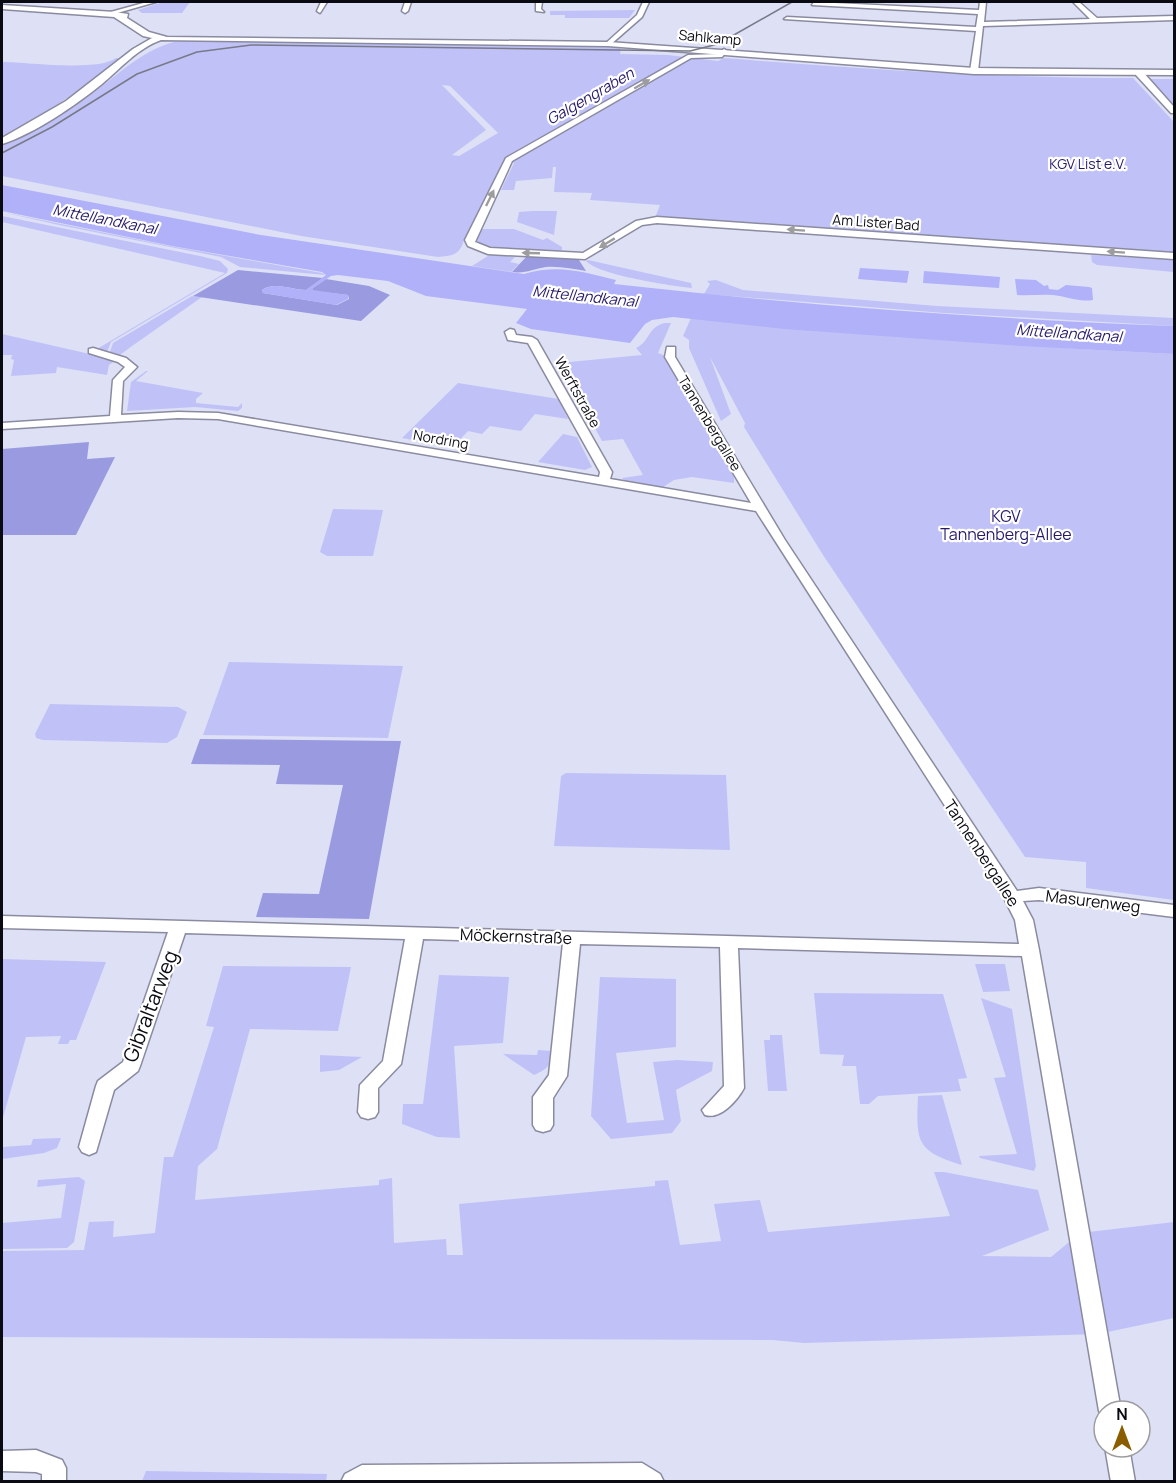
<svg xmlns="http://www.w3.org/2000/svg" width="1176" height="1483" viewBox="0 0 1176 1483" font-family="Manrope,sans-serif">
<rect width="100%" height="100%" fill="#dee0f6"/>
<path fill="#c0c2f7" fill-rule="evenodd" d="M163 2H190L182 13H142L138 10Z
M635 10 629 18H565V15H550V11Z
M186 40 621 46 620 54 668 55 718 61 724 58C860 69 996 78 1133 78L1174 122V254L655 218 660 205 590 200 592 193 554 192 556 167H553L552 178 516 181 514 190H501L514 163 507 162 464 240C460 255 452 256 438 257L301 236 2 176V145C30 132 57 118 83 100 116 78 145 44 186 40ZM442 85 450 86 498 133 459 156 452 155 486 130Z
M116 58H125L38 118 2 137V62C27 62 97 72 116 58Z
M1148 79H1174V105H1173Z
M532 211H557L554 235 517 222 519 212Z
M2 212 170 246 322 273 325 275 240 267 221 257 59 225Z
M2 216 200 256 220 261 228 269 227 273 111 342 107 352 97 349 225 273 2 222Z
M481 229H514L543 240 547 238 562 247V250C547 255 486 252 476 240Z
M491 254 515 257 510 262 519 264 511 272 472 266Z
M1091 255 1174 260V272L1097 265 1092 262Z
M588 260 691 283 692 288C672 286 598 275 586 261Z
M716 280 743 290 937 306 1174 318V326L944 313 704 294 710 284 707 281Z
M192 296 202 297 132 346 120 355 110 352 113 343Z
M691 318C852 334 1013 346 1174 354V900L1086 888V862L1025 857 823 555 744 427 745 423 710 357 731 414 721 421 689 348V340L683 336Z
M665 323H671L658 353 666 356 734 476V483L692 477 674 480 663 487 657 488 625 481 622 478 643 475 623 439 602 441 559 363 642 355 636 348C650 342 647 327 665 323Z
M2 334 116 360 109 365 107 375 57 367 56 373 11 376 14 360 11 359 12 355H2Z
M146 371H148L136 381 203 393 196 399V403L238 407 242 403V408L238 411 195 407 127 411 131 382Z
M458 383 559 399 568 419 535 414 521 431 490 426 482 434 468 431 453 447 402 438Z
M563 434 577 437 592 467 585 470 538 462Z
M333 509 383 510 373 556H327L320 552Z
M229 662 403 666 388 738 203 735Z
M50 704 178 707 187 712 177 737 167 743 43 740 36 738 35 734Z
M566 773 726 775 730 850 554 846 561 776Z
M2 959 106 962 76 1040H70L68 1044H58L61 1036 26 1037 2 1121Z
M975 964H1005L1010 991 983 992Z
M223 966 351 967 338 1031 250 1029 217 1149 198 1166 195 1200 379 1185V1180L392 1178 394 1243 446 1239 447 1255H463L459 1204 655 1186V1181L668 1180 680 1245 721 1241 714 1204 760 1200 768 1232 950 1216 934 1172H944L1038 1190 1049 1230 982 1256 1051 1257 1080 1233 1174 1222V1318L1098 1334 804 1343 773 1340 2 1337V1251L84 1250 89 1222 114 1221 113 1237 155 1233 164 1157H173L214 1027 206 1026Z
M439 975 509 977 503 1043 454 1046 460 1138 437 1137 402 1124 403 1104H423Z
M600 977 676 979V1047L616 1053 627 1123 664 1120 653 1062 677 1060 713 1062 712 1071 676 1090 681 1121 672 1133 611 1139 591 1116Z
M814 993 943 994 967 1078 958 1079 961 1091 878 1096 869 1104H860L856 1066H842L844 1055 820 1054Z
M981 998 1012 1009 1036 1166 1034 1171 980 1158 979 1156 1017 1154 994 1078 1006 1077Z
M770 1035H782L787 1091H768L764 1040H770Z
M538 1050 553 1051C551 1065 548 1069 534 1075L503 1054 537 1055Z
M320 1055 362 1057 339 1070 320 1072Z
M942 1095 962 1165C916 1151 916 1142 918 1096Z
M61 1138 57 1148 44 1153 2 1159V1147L31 1145 33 1139Z
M79 1177 85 1181 74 1242 67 1248 2 1249V1223L61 1218 66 1184 37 1187 38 1180Z
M146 1471 327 1474 326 1482 142 1481Z"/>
<path fill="#999ae0" d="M528 255 577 257 586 271C573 269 560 266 546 267 533 269 525 274 512 272Z
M238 270 323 278 306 290C292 290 274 281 262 290L263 293 337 305 349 299 348 295 313 291V288L326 279 369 286 390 295 361 321 193 296Z
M89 442 87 459 115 457 76 535H2V449Z
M200 739 401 741 369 919 256 917 263 893 319 894 343 785 276 784 280 765 191 764Z"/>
<path fill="#b0b1f9" d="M2 185 261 235 524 274C559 264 582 272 616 280L614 284C800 305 987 319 1174 326V354L1021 346 784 329 673 317 652 320 645 324 630 343 531 329 516 323 527 309 426 296 388 281 338 275 331 276 313 288V290L348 295V299L336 305 263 293 262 290C275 281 292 290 306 290L326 275 322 272 172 246 2 211Z
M860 268 909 271 907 283 858 279Z
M924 271 1000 277 999 288 923 283Z
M1015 279 1036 280 1044 286 1048 285 1049 289 1058 290 1066 285 1089 287 1092 288 1093 300C1081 302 1071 298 1060 296 1046 293 1032 296 1017 295Z"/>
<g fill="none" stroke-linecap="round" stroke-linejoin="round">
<path stroke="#b0b1f9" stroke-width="2" d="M512 155 681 58"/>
<defs>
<path id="minor" d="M147 2H156L110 15 107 13Z
M321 2H327L320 13 317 11Z
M405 2H411L408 11 405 13 402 11Z
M536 2H542L541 9 544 12 536 11Z
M643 2H649L642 17 610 45H606V43L637 15Z
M814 2 979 10 980 2H986L984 22 1090 19 1073 2H1079L1097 18 1174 16V20L983 26 978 71 974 73 970 71 976 31 784 19 787 17 976 27 978 14 812 5Z
M724 49 727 51 722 57 691 58 512 161 475 242 490 248 583 253 636 221 657 217 1174 253V259L657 223 642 225 585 259 488 254 468 246 465 240 506 158 688 55 718 54Z
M1136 71H1142L1174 107V113H1171L1136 75Z
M510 329 514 330 516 335 532 337 537 340 612 472 610 479 751 503 665 357 667 347H675V357L785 540 1017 891 1039 888 1174 905V917L1039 900 1023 901 1033 920 1039 950 1121 1411H1104V1419L1099 1411 1022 956 738 948 744 1088C737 1101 720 1120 705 1115L702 1110 724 1086 720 947 580 944 567 1076 553 1098V1125L550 1130 543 1132 536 1130 533 1125V1097L549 1075 563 943 423 939 401 1064 378 1088V1112L375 1117 368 1119 361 1117 358 1112 360 1085 383 1061 405 939 185 933 140 1066 138 1071 114 1090 96 1152 89 1155 82 1152 79 1147 96 1086 98 1081 123 1062 168 932 2 928V916L1019 944 1015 920 1004 898 756 511 218 419 178 418 2 429V423L110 416 113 380 125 367 118 362 89 353V349L93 348 126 358 137 367 123 381 121 415 178 412 218 413 599 477 600 472 528 343 508 340 505 332Z
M1105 1447H1129L1135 1482H1111Z
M36 1450 62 1460 66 1468V1482H42V1474L36 1472 2 1471V1451Z
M642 1463 660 1474 664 1482H341L345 1474 362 1465Z"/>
<path id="tertiary" d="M2 5 115 12 128 14 127 18 149 32 167 37 608 42 974 68 1174 70V75L974 74 608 46 161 40C138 48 120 69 102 84 76 105 34 134 2 144V138L66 101 133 49 152 38 143 36 114 17 2 9Z"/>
</defs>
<use href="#minor" stroke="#8a8ba0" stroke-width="3"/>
<use href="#tertiary" stroke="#8a8ba0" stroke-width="3"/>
<use href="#minor" fill="#fff" fill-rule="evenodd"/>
<use href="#tertiary" fill="#fff" fill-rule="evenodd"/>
<path stroke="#787989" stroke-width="1.5" d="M2 153 52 127 137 74 197 52 251 45 690 51 718 44 792 2"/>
</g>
<defs><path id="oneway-solid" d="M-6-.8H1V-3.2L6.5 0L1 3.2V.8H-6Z" transform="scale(1.5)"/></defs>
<g fill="#9d9da0">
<use href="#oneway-solid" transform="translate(642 84) rotate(-30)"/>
<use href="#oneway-solid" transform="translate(490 198) rotate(-64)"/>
<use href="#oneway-solid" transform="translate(796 230) rotate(-176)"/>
<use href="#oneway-solid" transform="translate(607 243) rotate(149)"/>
<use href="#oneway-solid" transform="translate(1116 252) rotate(-176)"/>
<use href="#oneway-solid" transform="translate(531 253) rotate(-178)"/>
</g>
<g text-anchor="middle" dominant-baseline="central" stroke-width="4.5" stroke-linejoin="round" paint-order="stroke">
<g font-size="14" fill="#0a0a12" stroke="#fff">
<text transform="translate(710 37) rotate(5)">Sahlkamp</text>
<text transform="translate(876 222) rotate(4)">Am Lister Bad</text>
<text transform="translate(578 392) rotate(61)">Werftstraße</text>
<text transform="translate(710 423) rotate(59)">Tannenbergallee</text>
<text transform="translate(441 439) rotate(10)">Nordring</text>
</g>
<g font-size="14" fill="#281a69" stroke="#fff">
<text x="1088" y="163">KGV List e.V.</text>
</g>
<g font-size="15" font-style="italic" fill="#261868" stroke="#fff">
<text transform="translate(590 96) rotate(-30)">Galgengraben</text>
<text transform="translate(105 219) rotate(11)">Mittellandkanal</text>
<text transform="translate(585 296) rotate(6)">Mittellandkanal</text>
<text transform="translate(1069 333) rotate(4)">Mittellandkanal</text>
</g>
<g font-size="16" fill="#281a69" stroke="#fff">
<text x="1006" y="516">KGV<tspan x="1006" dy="18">Tannenberg-Allee</tspan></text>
</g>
<g font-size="16" fill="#0a0a12" stroke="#fff">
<text transform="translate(982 853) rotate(57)">Tannenbergallee</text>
<text transform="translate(1093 901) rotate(7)">Masurenweg</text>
<text transform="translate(516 936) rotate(2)">Möckernstraße</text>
</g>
<g font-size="20" fill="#0a0a12" stroke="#fff">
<text transform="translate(150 1006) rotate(-69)">Gibraltarweg</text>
</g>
</g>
<rect width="1176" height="1483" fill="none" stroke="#0a0a12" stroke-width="6"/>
<g transform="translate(1122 1429)"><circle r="28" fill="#ffffff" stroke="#9d9da0" stroke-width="1.5"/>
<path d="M0-4.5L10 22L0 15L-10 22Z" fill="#895d00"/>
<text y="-9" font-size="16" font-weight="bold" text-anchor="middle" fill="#0a0a12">N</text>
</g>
</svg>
